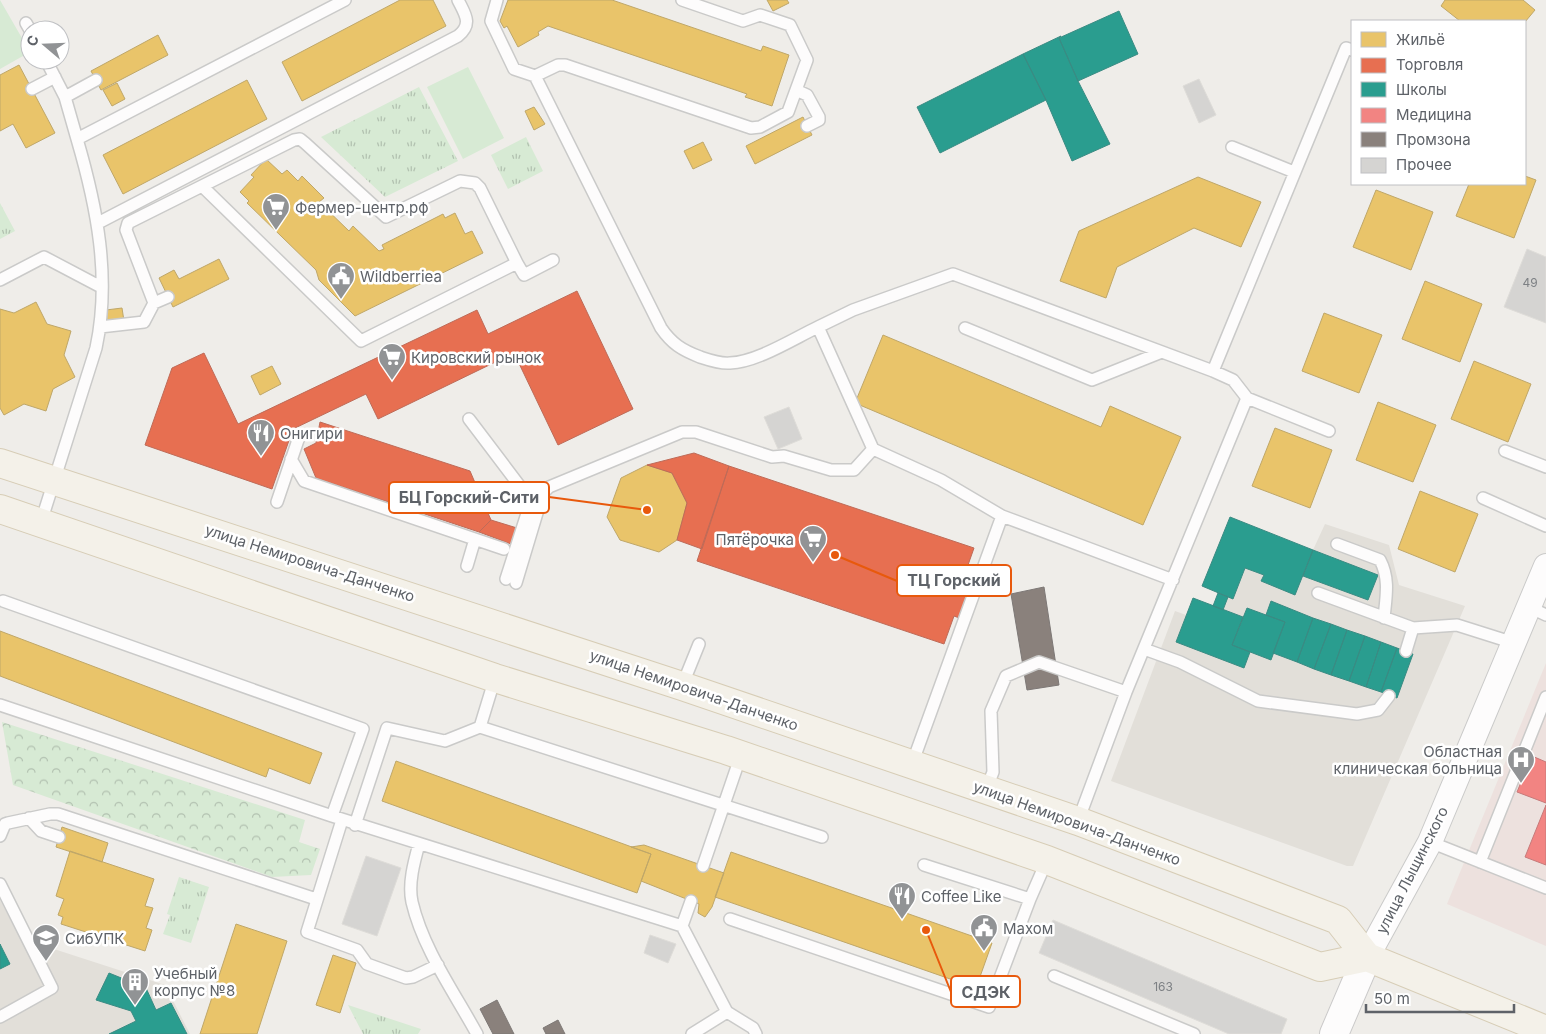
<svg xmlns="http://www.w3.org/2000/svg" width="1546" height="1034" viewBox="0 0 1546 1034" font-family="Inter,sans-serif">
<defs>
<pattern id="forest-crowns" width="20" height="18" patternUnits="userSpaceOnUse" patternTransform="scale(1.25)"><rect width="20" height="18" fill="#d7ead4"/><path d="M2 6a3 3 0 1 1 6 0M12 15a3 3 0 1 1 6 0" fill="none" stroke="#b2c1b0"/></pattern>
<pattern id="park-tufts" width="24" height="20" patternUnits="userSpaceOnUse" patternTransform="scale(1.25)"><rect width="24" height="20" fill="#d7ead4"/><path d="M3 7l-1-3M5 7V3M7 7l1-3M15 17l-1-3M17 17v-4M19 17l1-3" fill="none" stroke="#b2c1b0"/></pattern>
</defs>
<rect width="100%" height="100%" fill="#efede9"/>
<path fill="#e2dfd9" d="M1230 517 1313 550 1325 524 1389 545 1399 585 1465 606 1353 866H1347L1111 781 1175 611 1186 615 1193 598 1213 606 1218 593 1202 586Z
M0 900 20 938 165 985 190 1034H0Z"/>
<path fill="#ede1de" d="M1546 663V946L1447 904Z"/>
<path fill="url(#forest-crowns)" d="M2 722 305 820 299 842 320 849 311 875 272 877 13 785Z"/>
<path fill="url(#park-tufts)" d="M419 87 458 161 385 197 321 137Z
M526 137 543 171 508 189 491 155Z
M0 203 15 231 0 239Z
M179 877 209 887 191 943 163 934 170 915 167 914Z
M348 1005 421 1029 418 1034H363Z"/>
<path fill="#d7ead4" d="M0 0 30 52 0 69Z
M468 67 504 138 463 159 427 87Z"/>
<path fill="#e9c46a" stroke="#bfa769" d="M400 0H433L446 26 302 101 282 62Z
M508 0H612L761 51 763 46 789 55 772 106 745 97 747 94 548 26 538 32 539 35 518 47 507 26 504 28 500 21Z
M767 0H787L789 3 773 11Z
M1445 0H1523L1535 10 1525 22 1460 21 1441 6Z
M158 35 168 55 101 90 91 71Z
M19 65 55 133 26 148 13 124 0 131V75Z
M247 80 267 119 123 194 103 155Z
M117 83 125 99 112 106 103 90Z
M534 107 545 124 534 130 525 111Z
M803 117 812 135 755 164 746 146Z
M703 142 712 160 693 169 684 151Z
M266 159 282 174 287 170 298 181 302 176 324 198 319 202 349 231 353 226 379 251 384 249 382 245 443 214 445 218 455 213 465 234 472 231 483 253 355 316 319 280 316 270 247 203 249 201 240 192 254 177 251 175Z
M1525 176 1536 180 1514 238 1456 216 1469 184H1525Z
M1198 177 1261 202 1241 247 1194 228 1117 267 1106 298 1060 281 1079 231Z
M1376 190 1433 212 1411 270 1353 247Z
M219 259 229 279 173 307 159 278 174 270 179 279Z
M1425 281 1482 304 1460 362 1402 339Z
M36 302 47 324 71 331 64 355 75 377 53 389 46 411 24 404 4 415 0 408V309L14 313Z
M122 308 124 321 107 323 106 310Z
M1324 313 1382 335 1359 393 1302 371Z
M883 335 1101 427 1110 406 1181 437 1143 525 855 403Z
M1474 361 1531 384 1508 442 1451 419Z
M272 366 281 384 260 395 251 376Z
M1378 402 1436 425 1413 482 1356 460Z
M1275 428 1332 450 1310 508 1252 486Z
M647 465 672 473 687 503 677 540 659 552 620 540 607 517 621 478Z
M1420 491 1478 514 1455 572 1398 549Z
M0 631 322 753 310 784 269 768 266 777 0 676Z
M396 761 651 854 637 893 382 801Z
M62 827 108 843 102 862 56 847Z
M644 845 724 873 712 907 705 917 698 913 699 904 641 881 651 854 631 847Z
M70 851 154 879 145 906 153 908 146 928 152 930 145 951 61 924 63 917 58 915 64 899 56 896Z
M731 852 992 943 976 988 715 897Z
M236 924 287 941 257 1034H200Z
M333 955 356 963 340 1013 316 1005Z"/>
<path fill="#e76f51" stroke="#be6b58" d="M577 291 633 409 558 445 514 353 378 419 366 394 293 429 272 489 145 445 172 368 204 353 238 424 477 310 488 334Z
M320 422 470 471 491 520 479 532 316 478 304 449 316 443Z
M694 453 729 466 702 549 677 540 687 503 672 473 647 465Z
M729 466 974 548 962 582 973 585 962 619 954 616 944 644 697 561Z
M491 520 517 528 511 544 479 532Z"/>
<path fill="#2a9d8f" stroke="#3a8b83" d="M1119 11 1138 54 1078 81 1059 38Z
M1061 36 1059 38 1078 81 1110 144 1072 161 1046 100 1023 54Z
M1023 54 1046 100 940 153 917 107Z
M1230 517 1313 550 1295 595 1261 581 1264 575 1245 568 1233 599 1202 586Z
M1313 550 1378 575 1368 600 1303 576Z
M1218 593 1228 597 1223 610 1213 606Z
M1193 598 1243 617 1232 645 1250 652 1244 668 1176 642Z
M1271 601 1313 618 1297 662 1273 653 1285 622 1266 615Z
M1247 608 1285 622 1271 660 1232 645Z
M1313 618 1331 624 1314 669 1297 662Z
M1331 624 1347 630 1331 675 1314 669Z
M1347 630 1365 636 1349 681 1331 675Z
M1365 636 1381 642 1366 687 1349 681Z
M1381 642 1397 648 1381 692 1366 687Z
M1397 648 1413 654 1397 698 1381 692Z
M0 944 10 964 0 969Z
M109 973 146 988 156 1010 171 1003 187 1034H109L136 1021 131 1011 96 1000Z"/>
<path fill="#f28482" stroke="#c67a7a" d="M1532 756 1546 762V803L1517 792Z
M1546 805V865L1525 857Z"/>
<path fill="#8a817c" stroke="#7d7876" d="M1044 587 1059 685 1027 690 1011 594Z
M497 1000 514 1034H493L480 1009Z
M558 1020 565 1034H546L543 1028Z"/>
<path fill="#d5d4d2" stroke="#dedcd8" d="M1199 79 1216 115 1199 123 1183 86Z
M1527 249 1546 257V323L1504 307Z
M789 407 802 439 778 449 764 417Z
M366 856 401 868 377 936 342 924Z
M1053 920 1287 1019 1281 1034H1229L1039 953Z
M650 935 676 944 668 963 644 953Z"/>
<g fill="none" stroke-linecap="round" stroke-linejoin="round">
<defs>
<path id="lane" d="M497 0 491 21 514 69 535 76 558 65H565L751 128 760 127 788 112 807 60 790 25 760 15 743 21 682 0
M26 23 30 30
M46 60 65 97 77 139
M535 76 661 328C672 344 682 350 700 357 709 360 720 364 730 363 757 362 793 339 818 327
M32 89 55 77
M796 90 807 95 819 117V120L807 126
M65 97 96 80
M1232 147 1294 172
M202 186 361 341 517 263 524 275 553 260
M98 223 458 36C473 24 465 14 458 0
M0 280 44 257 101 287
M154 303 168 297
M100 327 144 322 154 303 126 230 128 223 294 140 300 139 305 143 386 217 460 181 475 183 480 188 517 263
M965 328 1092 380 1162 352
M1213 371 1346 48 1352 50
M469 419 531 501 540 504
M1505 451 1546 467
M291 459 304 481 504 549
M1483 498 1546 526
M277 502 298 440
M1002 516 941 480 873 449 818 327 853 310 953 274 1213 371 1233 380 1247 398 1329 431
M41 522 96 348C111 278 97 207 77 139L345 0
M1337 544 1380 560C1390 579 1386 597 1384 618
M467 566 475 539
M506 579 531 501
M516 583 543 493 549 487 682 432H696L772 457 784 456 831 470H854L873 449
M1318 593 1413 628
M3 601 363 729 332 816 682 926 727 1012
M1529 607 1546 615
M1144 649 1180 662 1258 701 1357 714 1378 710 1389 696
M1406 651 1413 628 1457 625 1514 643
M682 686 699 644
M0 705 332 816
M480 727 822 837
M912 764 1002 516 1173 580
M986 790 993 772 991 711 1006 676 1039 662 1126 692
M29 818 41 831 59 837
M342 820 307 932 357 950 367 964 406 978 413 977 438 965
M1078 821 1126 692 1247 398
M355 825 387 728 445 741 480 727 495 678
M0 836 5 824 8 823 50 814H58L316 899
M1430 842 1546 888
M419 844C414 862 408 884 412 902 423 949 454 992 477 1034
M1480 862 1546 697
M924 865 1030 899
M703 866 741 755
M0 884 52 988 0 1017
M730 919 989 1007 1030 899 1047 860
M682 926 691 901
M1054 976 1194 1034
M692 1034 727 1012 753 1028 756 1034"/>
<path id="street" d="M1367 957 1430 842 1546 566"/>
<path id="secondary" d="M1334 1034 1367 957"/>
<path id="primary" d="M0 463 682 686 1078 821 1338 920 1367 957 1546 1030
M0 509 495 678 726 750 1047 860 1320 967 1367 957"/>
</defs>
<use href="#lane" stroke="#cacac9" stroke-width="14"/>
<use href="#street" stroke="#cacac9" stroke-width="26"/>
<use href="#secondary" stroke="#cbcaca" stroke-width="30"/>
<use href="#primary" stroke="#d7cdb6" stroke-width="30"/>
<use href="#lane" stroke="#fdfcfc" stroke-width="11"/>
<use href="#street" stroke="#fdfcfc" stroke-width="24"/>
<use href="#secondary" stroke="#fdfcfc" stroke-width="28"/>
<use href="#primary" stroke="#f4f1e9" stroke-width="28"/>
</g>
<defs>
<symbol id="supermarket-pin" viewBox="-11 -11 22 30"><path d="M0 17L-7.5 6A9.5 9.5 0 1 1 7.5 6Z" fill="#919395" stroke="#fff"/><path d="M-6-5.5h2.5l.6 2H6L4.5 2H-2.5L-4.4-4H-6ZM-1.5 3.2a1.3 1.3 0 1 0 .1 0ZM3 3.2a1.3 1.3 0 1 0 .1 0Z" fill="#fff"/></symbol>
<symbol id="civic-pin" viewBox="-11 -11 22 30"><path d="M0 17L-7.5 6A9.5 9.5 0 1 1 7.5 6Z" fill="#919395" stroke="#fff"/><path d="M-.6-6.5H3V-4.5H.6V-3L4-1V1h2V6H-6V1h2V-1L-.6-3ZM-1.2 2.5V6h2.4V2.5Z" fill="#fff"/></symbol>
<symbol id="restaurant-pin" viewBox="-11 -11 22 30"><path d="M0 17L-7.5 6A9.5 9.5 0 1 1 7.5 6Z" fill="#919395" stroke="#fff"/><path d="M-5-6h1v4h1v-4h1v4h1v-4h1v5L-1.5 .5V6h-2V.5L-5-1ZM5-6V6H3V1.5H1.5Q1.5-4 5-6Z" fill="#fff"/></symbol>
<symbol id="hospital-pin" viewBox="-11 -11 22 30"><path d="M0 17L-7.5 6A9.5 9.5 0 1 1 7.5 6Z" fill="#919395" stroke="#fff"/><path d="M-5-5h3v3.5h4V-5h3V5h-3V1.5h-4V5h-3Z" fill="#fff"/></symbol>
<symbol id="university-pin" viewBox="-11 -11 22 30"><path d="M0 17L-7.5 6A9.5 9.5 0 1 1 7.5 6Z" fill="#919395" stroke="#fff"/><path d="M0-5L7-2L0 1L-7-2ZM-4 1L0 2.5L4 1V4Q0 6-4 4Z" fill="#fff"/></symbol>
<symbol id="building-pin" viewBox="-11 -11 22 30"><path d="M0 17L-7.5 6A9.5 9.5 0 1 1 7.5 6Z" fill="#919395" stroke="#fff"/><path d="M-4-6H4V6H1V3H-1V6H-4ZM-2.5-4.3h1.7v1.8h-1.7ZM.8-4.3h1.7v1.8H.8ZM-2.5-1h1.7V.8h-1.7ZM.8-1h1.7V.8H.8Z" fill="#fff"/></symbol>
</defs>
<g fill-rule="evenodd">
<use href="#supermarket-pin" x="260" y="191" width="32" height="43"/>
<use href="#civic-pin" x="325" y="260" width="32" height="43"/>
<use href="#supermarket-pin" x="376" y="341" width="32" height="43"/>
<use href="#restaurant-pin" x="245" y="417" width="32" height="43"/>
<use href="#supermarket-pin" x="797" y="523" width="32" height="43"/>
<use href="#hospital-pin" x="1505" y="744" width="32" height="43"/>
<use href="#restaurant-pin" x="886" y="880" width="32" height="43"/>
<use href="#civic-pin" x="968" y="912" width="32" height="43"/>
<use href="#university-pin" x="30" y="922" width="32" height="43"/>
<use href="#building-pin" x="119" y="966" width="32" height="43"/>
</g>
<g text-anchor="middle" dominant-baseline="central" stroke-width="5" stroke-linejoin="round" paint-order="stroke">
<g font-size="12" fill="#7d8084">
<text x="1530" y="282">49</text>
<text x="1163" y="986">163</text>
</g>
<g font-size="15" fill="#5e6268" stroke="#fff" text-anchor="start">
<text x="295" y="207">Фермер-центр.рф</text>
<text x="360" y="276">Wildberriea</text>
<text x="411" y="357">Кировский рынок</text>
<text x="280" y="433">Онигири</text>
<text x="794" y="539" text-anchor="end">Пятёрочка</text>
<text x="1502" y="751" text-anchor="end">Областная<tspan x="1502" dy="17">клиническая больница</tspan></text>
<text x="921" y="896">Coffee Like</text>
<text x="1003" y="928">Махом</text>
<text x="65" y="938">СибУПК</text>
<text x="154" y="973">Учебный<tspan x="154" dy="17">корпус №8</tspan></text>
</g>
<g font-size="15" fill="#5e6268" stroke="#fff">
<text transform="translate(310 563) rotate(18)">улица Немировича-Данченко</text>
<text transform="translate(694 690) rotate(19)">улица Немировича-Данченко</text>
<text transform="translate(1077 823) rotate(20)">улица Немировича-Данченко</text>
<text transform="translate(1412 870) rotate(-63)">улица Лыщинского</text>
</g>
</g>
<path fill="none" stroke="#e8590c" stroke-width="2" d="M647 510L549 497M835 555L897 581M926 930L951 992"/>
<g fill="#e8590c" stroke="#fff" stroke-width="2">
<circle cx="647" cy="510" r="5"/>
<circle cx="835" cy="555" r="5"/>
<circle cx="926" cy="930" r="5"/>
</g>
<g fill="#fff" stroke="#e8590c" stroke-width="2">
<rect x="389" y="482" width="160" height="31" rx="5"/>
<rect x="897" y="565" width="114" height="31" rx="5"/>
<rect x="951" y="976" width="69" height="31" rx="5"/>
</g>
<g font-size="16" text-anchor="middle" font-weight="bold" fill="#5e6268">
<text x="469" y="503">БЦ Горский-Сити</text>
<text x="954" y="586">ТЦ Горский</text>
<text x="986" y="998">СДЭК</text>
</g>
<rect x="1351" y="20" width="175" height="165" fill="#ffffff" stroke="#bfc0c3"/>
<rect x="1361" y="32" width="25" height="15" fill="#e9c46a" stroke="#bfc0c3"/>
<text x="1396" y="45" font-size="15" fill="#5e6268">Жильё</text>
<rect x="1361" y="58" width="25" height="15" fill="#e76f51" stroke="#bfc0c3"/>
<text x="1396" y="70" font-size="15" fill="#5e6268">Торговля</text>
<rect x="1361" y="82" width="25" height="15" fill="#2a9d8f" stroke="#bfc0c3"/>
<text x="1396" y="95" font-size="15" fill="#5e6268">Школы</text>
<rect x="1361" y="108" width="25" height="15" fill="#f28482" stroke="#bfc0c3"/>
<text x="1396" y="120" font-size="15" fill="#5e6268">Медицина</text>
<rect x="1361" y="132" width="25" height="15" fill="#8a817c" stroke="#bfc0c3"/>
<text x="1396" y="145" font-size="15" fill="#5e6268">Промзона</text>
<rect x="1361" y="158" width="25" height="15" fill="#d5d4d2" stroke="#bfc0c3"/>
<text x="1396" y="170" font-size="15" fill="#5e6268">Прочее</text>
<g transform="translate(45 45) rotate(289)"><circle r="24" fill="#ffffff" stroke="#bfc0c3"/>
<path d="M0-4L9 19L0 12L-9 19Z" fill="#919395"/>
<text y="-8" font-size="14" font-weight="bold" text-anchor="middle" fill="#5e6268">С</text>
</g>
<path d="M1366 1004v8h148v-8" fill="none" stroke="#5e6268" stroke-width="2.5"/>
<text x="1374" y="1004" font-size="15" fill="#5e6268" stroke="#ffffff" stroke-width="4" paint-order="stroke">50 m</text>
</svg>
